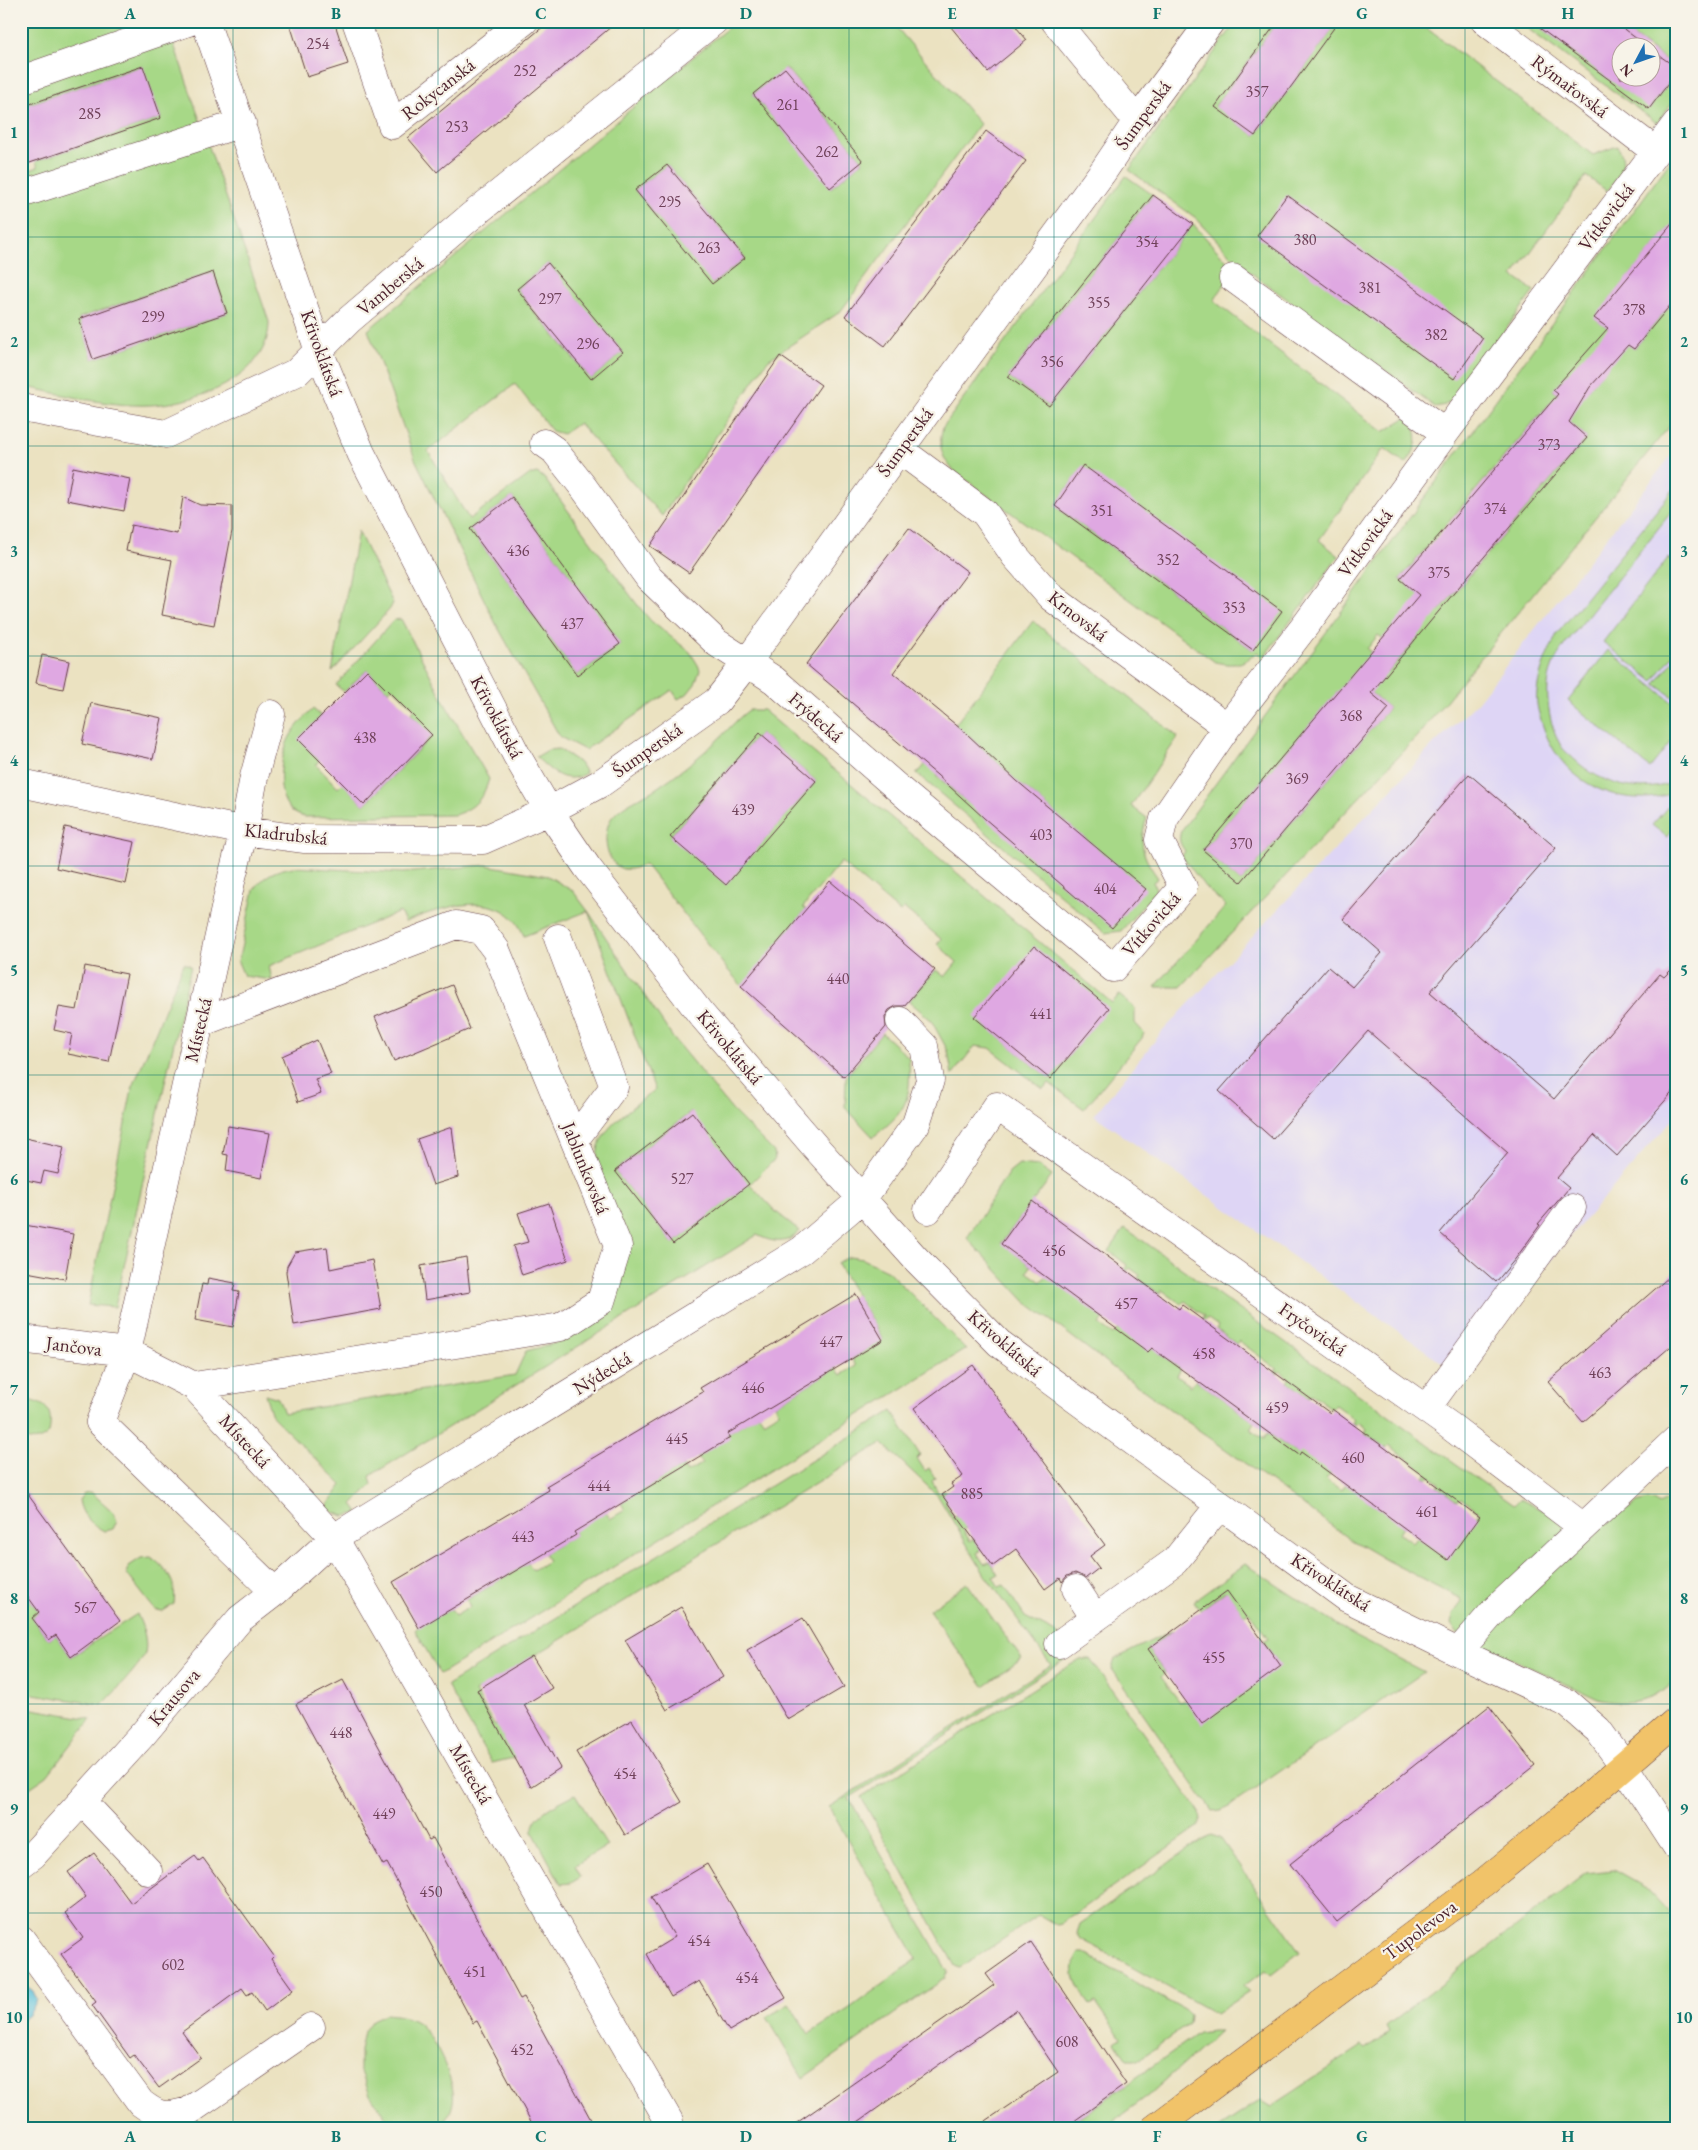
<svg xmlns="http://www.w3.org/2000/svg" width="1698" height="2150" viewBox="0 0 1698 2150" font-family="'EB Garamond',serif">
<rect width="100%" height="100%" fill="#f7f3e8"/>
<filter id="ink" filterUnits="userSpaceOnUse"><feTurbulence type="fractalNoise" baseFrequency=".02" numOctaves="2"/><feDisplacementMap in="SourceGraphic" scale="10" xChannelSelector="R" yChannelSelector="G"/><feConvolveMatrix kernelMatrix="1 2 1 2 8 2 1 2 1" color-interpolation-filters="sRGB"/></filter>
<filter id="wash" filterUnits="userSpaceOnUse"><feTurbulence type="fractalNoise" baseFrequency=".0096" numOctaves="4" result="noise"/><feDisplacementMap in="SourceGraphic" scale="20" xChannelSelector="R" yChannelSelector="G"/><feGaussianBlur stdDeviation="1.12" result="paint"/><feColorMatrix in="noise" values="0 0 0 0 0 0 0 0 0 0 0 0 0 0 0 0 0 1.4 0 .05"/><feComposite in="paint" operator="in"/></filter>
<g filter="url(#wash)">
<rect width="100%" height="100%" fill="#ebe2c1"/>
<path fill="#ded5f5" d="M1677 448V1114L1564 1244 1484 1342 1461 1376 1094 1115 1162 1032 1434 744 1476 704Z"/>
<path fill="#a7d887" stroke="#787c59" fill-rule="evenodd" d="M21 21H166L269 322C269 378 197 403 150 405 107 407 63 394 21 386V166L26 165 28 171 38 167 36 161 161 118 142 66 21 107ZM213 272 227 313 93 359 79 318Z
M736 21H891L980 124 840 312 768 360 662 516 579 423 563 434 552 431 515 384 428 451 469 519 529 475 537 473 544 478 636 603 651 621 690 652 698 665 700 670 695 684 687 694 678 699 672 690 585 750 560 737 496 624 415 459 368 330ZM786 68 863 161 831 188 753 94ZM667 165 745 258 713 284 635 190ZM548 263 584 307 553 333 533 311 517 289ZM584 307 623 352 591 379 553 334ZM512 497 620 644 577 675 470 529Z
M1237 21H1278L1215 106 1255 136 1339 21H1417L1593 155 1617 146C1630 164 1618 177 1607 191L1586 176 1513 276 1534 291 1455 398 1445 405 1435 407 1239 264 1196 218 1129 170Z
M1517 21H1530L1649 108 1677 72V96L1657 123Z
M1613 21H1677V68Z
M1677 152V218L1595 318 1634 349 1677 297V417L1419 734 1181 987H1155L1226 906 1205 887 1182 856 1185 851C1180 844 1178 840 1181 831ZM1615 358 1573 407 1553 390ZM1549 404 1587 438 1439 611 1400 579ZM1395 625 1415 641 1388 673 1369 657 1372 653 1367 649 1378 635 1384 639ZM1351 676 1389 708 1241 882 1203 850Z
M1126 176 1153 195 1008 377 1049 406 1193 224 1234 269 1214 301 1383 432 1407 417C1422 434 1418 447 1406 464L1384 448 1319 540 1339 556 1263 658 1257 652C1243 665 1234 666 1215 662L954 471C941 457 938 446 943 427ZM1083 466 1253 650 1055 506Z
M1677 485V505L1563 647C1559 654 1554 661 1552 668 1543 690 1549 725 1561 746 1564 751 1570 755 1574 759 1601 785 1641 796 1677 781V792C1622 811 1563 784 1544 729 1540 718 1535 704 1537 692 1539 671 1548 653 1557 634Z
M358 531 393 603 390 609 332 672Z
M1668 558 1677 564V650L1653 681 1603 642Z
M401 619 447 707 489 779C483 799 474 809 454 815L305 817C274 811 278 768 287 743 292 730 303 719 313 709L321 716 299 739 319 760 316 765 338 788 343 783 364 805 432 736 411 714 415 709 392 687 388 691 367 670 344 692 336 685 394 620Z
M1033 621 1178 737 1131 806 1147 818C1138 844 1142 856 1158 878L1153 882 1156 889 1154 893 1121 931 1105 933 916 773 921 770ZM968 735 1017 781 1145 889 1065 887 937 776Z
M1608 650 1677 706V734L1650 768 1568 701Z
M1677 656V700L1655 684Z
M749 710H763L1112 1003 1119 995 1135 1008V1023L1144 1033 1142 1038 1084 1109 1049 1083 1043 1089 990 1048 975 1046 952 1075 948 1051 931 1020 909 1001 936 970 945 977 957 962 937 944 941 939 904 908 900 912 841 862 803 907 806 910 742 986 727 969 645 864C639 867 631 870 623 869 603 863 602 829 613 816 625 802 644 797 658 787 676 775 694 761 710 747 724 735 735 720 749 710ZM760 733 816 781 726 884 670 836ZM1108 1008 1050 1079 975 1017Z
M559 749 580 763 586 773C565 786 551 771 536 757L548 750Z
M1677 796V824L1667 837 1652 825Z
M486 865 548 876 573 891 588 911 673 1038 732 1110 774 1152 775 1159 750 1184 775 1211 800 1231C787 1245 773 1243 757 1235L370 1476 372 1485 352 1504 359 1513 344 1516 325 1509 342 1485 272 1416 265 1394 278 1398 284 1413 515 1375 526 1351 553 1344 591 1325 609 1305 596 1167C597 1158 597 1146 603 1137 612 1121 640 1101 655 1090L588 911 524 936C504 885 442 907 405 922L400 912 269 966 272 980 244 976 238 962 254 890C264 875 275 870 293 867L403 873ZM691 1112 748 1184 673 1244 615 1171Z
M184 963 191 966 115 1307 88 1305 132 1089Z
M882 1033 909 1058C911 1100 908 1110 873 1137L845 1107 846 1077Z
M1019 1164 1038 1166 1052 1176 1001 1243 1031 1266 1027 1272 1041 1282 1046 1276 1104 1319 1099 1325 1113 1335 1118 1329 1151 1347 1181 1369 1177 1376 1191 1386 1196 1380 1254 1422 1250 1429 1264 1439 1268 1433 1297 1454 1301 1451 1331 1473 1327 1480 1341 1490 1345 1484 1403 1526 1399 1533 1413 1543 1418 1537 1448 1559 1480 1512 1461 1498 1458 1501 1437 1486 1439 1483 1429 1476 1427 1479 1424 1477 1427 1473 1389 1445 1386 1448 1365 1433 1367 1429 1358 1422 1355 1425 1352 1423 1354 1419 1335 1405 1331 1408 1312 1394 1309 1397 1288 1382 1289 1378 1280 1371 1277 1374 1275 1372 1277 1369 1239 1341 1236 1344 1216 1329 1218 1326 1207 1318 1205 1321 1202 1319 1204 1316 1185 1301 1181 1304 1162 1290 1159 1294 1138 1278 1140 1275 1130 1268 1127 1271 1125 1269 1127 1265 1109 1251 1125 1228 1514 1505 1520 1499 1538 1508 1597 1521 1619 1515 1637 1503 1647 1500 1654 1501 1660 1505 1677 1493V1681C1655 1701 1626 1706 1598 1699L1457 1633 1451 1624 1453 1614 1462 1602 1460 1598 1386 1560 1350 1539 1128 1379 1025 1301 967 1238 1009 1172Z
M849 1257 863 1259 888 1271 966 1349 440 1674 415 1630 418 1627 451 1609 455 1616 470 1607 467 1600 528 1563 533 1570 548 1561 544 1554 575 1535 574 1531 606 1512 610 1519 625 1510 621 1503 683 1466 687 1472 702 1464 698 1457 729 1437 727 1434 759 1414 764 1421 779 1412 775 1405 836 1368 841 1375 856 1366 852 1359 883 1339 837 1263Z
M27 1400C49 1404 53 1412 49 1433 39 1442 32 1443 21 1436V1401Z
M892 1411 920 1455 917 1458 925 1471 929 1468 935 1478 932 1481 939 1494 944 1491 950 1501 946 1504 954 1517 958 1514 967 1527 963 1530 970 1541 974 1539 982 1550 977 1553 984 1564 990 1562 998 1575 993 1577 999 1587 1004 1585 1025 1617 1078 1645 1075 1653 849 1798 948 1972 944 1979 803 2078 767 2017 789 2004 809 2034 850 2008 917 1959 829 1807 1051 1665 985 1575 938 1496 882 1443 475 1692 494 1725 524 1707 544 1740 513 1758 492 1763 447 1685Z
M91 1492 113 1512 117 1521 113 1529 104 1531C91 1524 81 1515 79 1500L84 1493Z
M151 1557C168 1570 177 1583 174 1604L163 1611 155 1610 127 1574 129 1566 141 1558Z
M1245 1564 1349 1633 1424 1672 1230 1806 1221 1810 1212 1811 1112 1669 1115 1659 1173 1630 1148 1649 1165 1673 1161 1677 1180 1702 1280 1665 1263 1641 1268 1638 1249 1612 1244 1615 1226 1591 1200 1610 1194 1601Z
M967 1583 1022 1659 984 1686 929 1610Z
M21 1587 39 1612 32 1618 49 1640 56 1635 71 1657 137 1614C142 1625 148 1639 145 1653 142 1664 111 1696 102 1705L21 1692Z
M1080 1659H1090L1198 1810 1201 1819 1198 1827 1061 1924 1057 1925 1039 1915 960 1968 955 1966 861 1797Z
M21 1707 91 1719 47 1776 21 1794V1769L28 1764 21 1755Z
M575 1794 607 1846 575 1865 581 1877 571 1883 561 1884 533 1832C530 1814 561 1802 575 1794Z
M1212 1835 1221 1839 1300 1952 1270 1975 1265 1970 1244 1986 1249 1992 1216 2014 1081 1939 1077 1933 1080 1924 1203 1839Z
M1614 1870 1646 1888 1677 1921V2129H1217L1261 2100 1271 2106 1362 2046 1366 2049 1389 2032 1386 2026 1586 1873Z
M1079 1953H1084L1187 2012 1190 2015 1189 2024 1138 2060H1127L1115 2042 1121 2038 1096 2002 1090 2005C1079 1989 1066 1972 1079 1953Z
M385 2014C397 2015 408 2016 418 2023 433 2035 457 2083 453 2102 452 2112 445 2121 438 2129H400L390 2123 370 2095 360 2069V2051L364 2031 372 2020Z
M1212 2031H1220L1149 2095 1102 2129H1064L1199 2033Z"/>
<path fill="#60c4dd" stroke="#557284" d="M21 1982 33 1991 37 2000 29 2015 21 2021Z"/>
<g id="blocks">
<path fill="#dfa8e2" d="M289 21H334L348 64 307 77Z
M550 21H618L437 172 408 138Z
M946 21H1011L1027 40 988 72Z
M1278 21H1339L1255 136 1215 107Z
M1530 21H1613L1649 48H1620V78H1650V49L1677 68V72L1649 109Z
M143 66 161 118 21 166V107Z
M785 68 863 161 830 188 753 94Z
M986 131 1026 161 885 346 845 316Z
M667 165 745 258 712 284 635 190Z
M1153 195 1193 224 1049 406 1008 377Z
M1287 195 1483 338 1454 379 1257 236Z
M1677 218V297L1634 349 1628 345 1590 387 1569 422 1587 438 1478 564 1371 693 1389 708 1241 882 1203 850 1419 595 1400 579 1441 533 1558 394 1553 390 1608 328 1594 318Z
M548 263 623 352 591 379 517 289Z
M213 272 227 313 93 359 79 319Z
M780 356 821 385 689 573 650 546Z
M1083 465 1282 611 1253 650 1055 506Z
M73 467 130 479 124 511 67 500Z
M183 497 200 505 232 506V531L214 625 162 615 172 560 126 551 131 525 177 534Z
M512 497 620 644 577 675 470 529Z
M909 528 968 572 893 673 967 734 1017 781 1146 889 1112 928 984 818 937 775 806 664Z
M42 655 69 661 63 689 36 683Z
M367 670 432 735 364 805 298 739Z
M91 703 162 718 153 759 82 744Z
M760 733 816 781 726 885 670 837Z
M1469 774 1556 848 1430 992 1554 1099 1660 974 1664 977 1677 964V1087L1617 1156 1594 1135 1557 1178 1569 1188 1538 1224 1540 1225 1516 1258 1496 1282 1440 1233 1508 1153 1368 1031 1273 1139 1219 1091 1328 967 1352 987 1382 953 1343 919Z
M65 827 135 842 126 884 56 868Z
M830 881 935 970 904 1006H896L889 1010 885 1017 886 1027 844 1077 741 986Z
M1034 946 1109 1008 1050 1079 974 1017Z
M85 966 127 974 109 1062 68 1054 72 1034 54 1030 59 1007 77 1010Z
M452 985 470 1029 394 1061 375 1017Z
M317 1040 331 1074 315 1079 321 1094 298 1102 282 1056Z
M692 1112 749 1184 673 1244 615 1171Z
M228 1126 270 1133 261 1178 226 1171 228 1155 223 1154Z
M452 1127 458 1177 433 1185 417 1139Z
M21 1137 64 1147 58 1174 44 1171 41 1183 21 1179Z
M1032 1201 1179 1309 1182 1305 1330 1413 1332 1409 1479 1517 1448 1560 1301 1452 1299 1455 1152 1348 1148 1352 1001 1244Z
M549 1203 568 1260 522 1275 513 1246 528 1242 518 1213Z
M25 1225 73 1234 65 1279 21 1271V1244Z
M327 1247 330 1269 372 1260 381 1309 294 1325 286 1272 287 1266 295 1252Z
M466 1257 470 1292 425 1300 421 1266Z
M1677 1270V1341L1583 1422 1548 1382Z
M208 1278 235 1283 233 1291 239 1292 233 1327 195 1320 202 1284 207 1285Z
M856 1294 883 1340 727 1434 730 1438 574 1532 576 1535 419 1628 393 1582 549 1490 546 1486 703 1392 700 1388Z
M973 1365 1105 1545 1090 1556 1099 1568 1086 1578 1075 1573 1067 1576 1062 1582 1060 1578 1045 1589 1016 1549 993 1566 942 1495 953 1487 951 1484 963 1476 914 1408Z
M21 1485 120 1621 71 1657 56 1635 49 1640 32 1618 39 1612 21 1587Z
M1227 1591 1281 1666 1202 1724 1148 1649Z
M681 1607 723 1677 667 1710 625 1640Z
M803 1618 844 1687 788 1720 747 1650Z
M532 1656 552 1688 524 1705 560 1768 531 1787 477 1690Z
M343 1680 429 1840 433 1838 520 1999 524 1997 596 2129H535L477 2021 473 2023 387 1863 383 1865 296 1704Z
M1489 1706 1535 1765 1337 1922 1290 1864Z
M632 1720 682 1802 625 1835 576 1752Z
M94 1853 131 1903 195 1856 199 1861 203 1858 274 1956 271 1959 293 1990 265 2011 252 1992 247 1995 242 1988 182 2032 201 2058 159 2088 134 2055 130 2058 92 2005 96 2002 61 1954 83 1938 65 1913 86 1897 68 1872Z
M707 1864 786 1998 729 2031 699 1981 671 1997 647 1954 675 1937 651 1897Z
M1031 1942 1126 2084 1063 2129H974L1058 2072 1016 2010 848 2129H788L994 1985 986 1974Z"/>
</g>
</g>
<g filter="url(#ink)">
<use href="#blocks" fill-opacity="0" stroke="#623c42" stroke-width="1"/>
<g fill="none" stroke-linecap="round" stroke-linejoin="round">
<defs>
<path id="minor" d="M205 21 319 351 361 453 517 756 549 811 587 867 700 1013 818 1150 916 1259 999 1343 1347 1598 1458 1652 1567 1703 1598 1730 1624 1766 1677 1847
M356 21 392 125 524 21
M1055 21 1137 121
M1485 21 1655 151
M21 80 191 21
M21 194 242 123
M1233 278 1445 433
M21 408 166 434 297 372 349 320 470 217 714 21
M544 443 554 450 584 488 649 578 717 643 774 680 908 797 1113 968 1183 887 1159 840 1164 819 1227 727 1308 622 1445 433 1677 123
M900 450 985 513 1015 556 1051 597 1227 727
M271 714 254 777 244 831 232 877 127 1352 194 1386 334 1538 669 2121
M21 783 244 831 303 839 483 840 549 811 601 783 717 701 748 661 913 431 1104 170 1137 121 1211 21
M558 938 614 1087 575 1139
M928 1210 997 1106 1450 1426 1583 1527
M21 1339 127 1352 100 1422 275 1592
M194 1386 561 1327 601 1301 618 1246 496 950 481 930 456 925 200 1023
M1426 1409 1572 1208
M1076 1589 1095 1618
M1059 1644 1175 1561 1220 1505
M1458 1652 1495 1610 1677 1439
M82 1801 148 1871
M21 1864 33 1855 143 1734 240 1619 275 1592 334 1538 802 1250 863 1198 916 1124 930 1080 924 1046 900 1021
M21 1939 141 2103C161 2118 165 2117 189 2111L311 2027"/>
<path id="major" d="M1154 2129 1483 1883 1567 1815 1677 1720"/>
</defs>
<use href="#minor" stroke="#623c42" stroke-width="29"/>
<use href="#major" stroke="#623c42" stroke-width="29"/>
<use href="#minor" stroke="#fff" stroke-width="28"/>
<use href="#major" stroke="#f1c369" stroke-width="28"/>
</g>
</g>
<path fill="none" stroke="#0f766e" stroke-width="1" stroke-opacity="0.55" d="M233 21V2129M438 21V2129M644 21V2129M849 21V2129M1054 21V2129M1260 21V2129M1465 21V2129M21 237H1677M21 446H1677M21 656H1677M21 866H1677M21 1075H1677M21 1284H1677M21 1494H1677M21 1704H1677M21 1913H1677"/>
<g text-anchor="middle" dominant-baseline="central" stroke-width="4.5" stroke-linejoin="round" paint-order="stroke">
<g font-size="16" fill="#6f4159">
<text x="318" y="43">254</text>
<text x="525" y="70">252</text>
<text x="1257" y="91">357</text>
<text x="788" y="104">261</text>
<text x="90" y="113">285</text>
<text x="457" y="126">253</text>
<text x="827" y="151">262</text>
<text x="670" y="201">295</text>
<text x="1305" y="239">380</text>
<text x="1147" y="241">354</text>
<text x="709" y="247">263</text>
<text x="1370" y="287">381</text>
<text x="550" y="298">297</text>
<text x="1099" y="302">355</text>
<text x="1634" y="309">378</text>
<text x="153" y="316">299</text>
<text x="1436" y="334">382</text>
<text x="588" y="343">296</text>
<text x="1052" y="361">356</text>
<text x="1549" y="444">373</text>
<text x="1495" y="508">374</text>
<text x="1102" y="510">351</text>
<text x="518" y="550">436</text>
<text x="1168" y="559">352</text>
<text x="1439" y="572">375</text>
<text x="1234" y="607">353</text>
<text x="572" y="623">437</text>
<text x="1351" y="715">368</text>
<text x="365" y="737">438</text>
<text x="1297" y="778">369</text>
<text x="743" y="809">439</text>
<text x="1041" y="834">403</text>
<text x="1241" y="843">370</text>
<text x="1105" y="888">404</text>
<text x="838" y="978">440</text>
<text x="1041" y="1013">441</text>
<text x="682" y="1178">527</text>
<text x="1054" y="1250">456</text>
<text x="1126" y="1303">457</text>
<text x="831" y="1341">447</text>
<text x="1204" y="1353">458</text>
<text x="1600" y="1372">463</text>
<text x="753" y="1387">446</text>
<text x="1277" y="1407">459</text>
<text x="677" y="1438">445</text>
<text x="1353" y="1457">460</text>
<text x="599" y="1485">444</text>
<text x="972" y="1493">885</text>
<text x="1427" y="1511">461</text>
<text x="523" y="1536">443</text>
<text x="85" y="1607">567</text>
<text x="1214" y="1657">455</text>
<text x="341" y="1732">448</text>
<text x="625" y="1773">454</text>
<text x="384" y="1813">449</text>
<text x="431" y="1891">450</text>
<text x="699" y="1940">454</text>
<text x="173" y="1964">602</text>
<text x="475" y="1971">451</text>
<text x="747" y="1977">454</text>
<text x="1067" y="2041">608</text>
<text x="522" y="2049">452</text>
</g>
<g font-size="19" fill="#4a1f2b" stroke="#f7f3e8">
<text transform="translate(1570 86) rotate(37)">Rýmařovská</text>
<text transform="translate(438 89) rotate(-38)">Rokycanská</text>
<text transform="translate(1143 115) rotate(-54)">Šumperská</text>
<text transform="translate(1606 217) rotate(-53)">Vítkovická</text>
<text transform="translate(390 286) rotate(-40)">Vamberská</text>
<text transform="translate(322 353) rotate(70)">Křivoklátská</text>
<text transform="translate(905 442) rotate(-54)">Šumperská</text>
<text transform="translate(1365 543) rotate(-54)">Vítkovická</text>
<text transform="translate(1078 616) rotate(38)">Krnovská</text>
<text transform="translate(497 717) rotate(62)">Křivoklátská</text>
<text transform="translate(816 717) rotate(41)">Frýdecká</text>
<text transform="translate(647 750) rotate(-35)">Šumperská</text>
<text transform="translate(286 834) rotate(6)">Kladrubská</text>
<text transform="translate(1151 924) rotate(-49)">Vítkovická</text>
<text transform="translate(198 1030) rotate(-77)">Místecká</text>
<text transform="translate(730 1047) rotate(50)">Křivoklátská</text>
<text transform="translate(586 1168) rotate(68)">Jablunkovská</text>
<text transform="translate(1313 1329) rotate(35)">Fryčovická</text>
<text transform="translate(1005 1343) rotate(41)">Křivoklátská</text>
<text transform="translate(74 1346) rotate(7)">Jančova</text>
<text transform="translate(602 1373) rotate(-32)">Nýdecká</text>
<text transform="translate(245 1441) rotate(47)">Místecká</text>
<text transform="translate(1331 1582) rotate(33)">Křivoklátská</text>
<text transform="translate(174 1697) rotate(-50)">Krausova</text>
<text transform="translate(471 1774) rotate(60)">Místecká</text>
<text transform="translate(1420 1930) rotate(-37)">Tupolevova</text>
</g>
</g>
<rect width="1698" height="2150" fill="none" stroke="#f7f3e8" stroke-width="55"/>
<g transform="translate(1636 62) rotate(229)"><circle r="24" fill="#f7f3e8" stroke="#b29e9c"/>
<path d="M0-4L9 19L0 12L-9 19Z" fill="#1f6fb2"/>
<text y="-8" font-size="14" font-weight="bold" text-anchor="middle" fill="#4a1f2b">N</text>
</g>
<rect x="28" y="28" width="1642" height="2094" fill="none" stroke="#0f766e" stroke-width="2"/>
<g font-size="16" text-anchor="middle" font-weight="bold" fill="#0f766e">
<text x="130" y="19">A</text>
<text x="336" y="19">B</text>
<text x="541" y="19">C</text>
<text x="746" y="19">D</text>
<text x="952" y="19">E</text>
<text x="1157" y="19">F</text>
<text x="1362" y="19">G</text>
<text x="1568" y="19">H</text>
<text x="14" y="138">1</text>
<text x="1684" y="138">1</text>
<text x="14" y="347">2</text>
<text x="1684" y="347">2</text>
<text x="14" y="557">3</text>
<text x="1684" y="557">3</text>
<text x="14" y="766">4</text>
<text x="1684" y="766">4</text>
<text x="14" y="976">5</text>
<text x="1684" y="976">5</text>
<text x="14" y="1185">6</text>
<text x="1684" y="1185">6</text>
<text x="14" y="1395">7</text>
<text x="1684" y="1395">7</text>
<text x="14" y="1604">8</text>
<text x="1684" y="1604">8</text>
<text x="14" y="1814">9</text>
<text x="1684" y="1814">9</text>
<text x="14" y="2023">10</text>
<text x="1684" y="2023">10</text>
<text x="130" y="2142">A</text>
<text x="336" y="2142">B</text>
<text x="541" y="2142">C</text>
<text x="746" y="2142">D</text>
<text x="952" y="2142">E</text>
<text x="1157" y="2142">F</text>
<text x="1362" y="2142">G</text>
<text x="1568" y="2142">H</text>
</g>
</svg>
